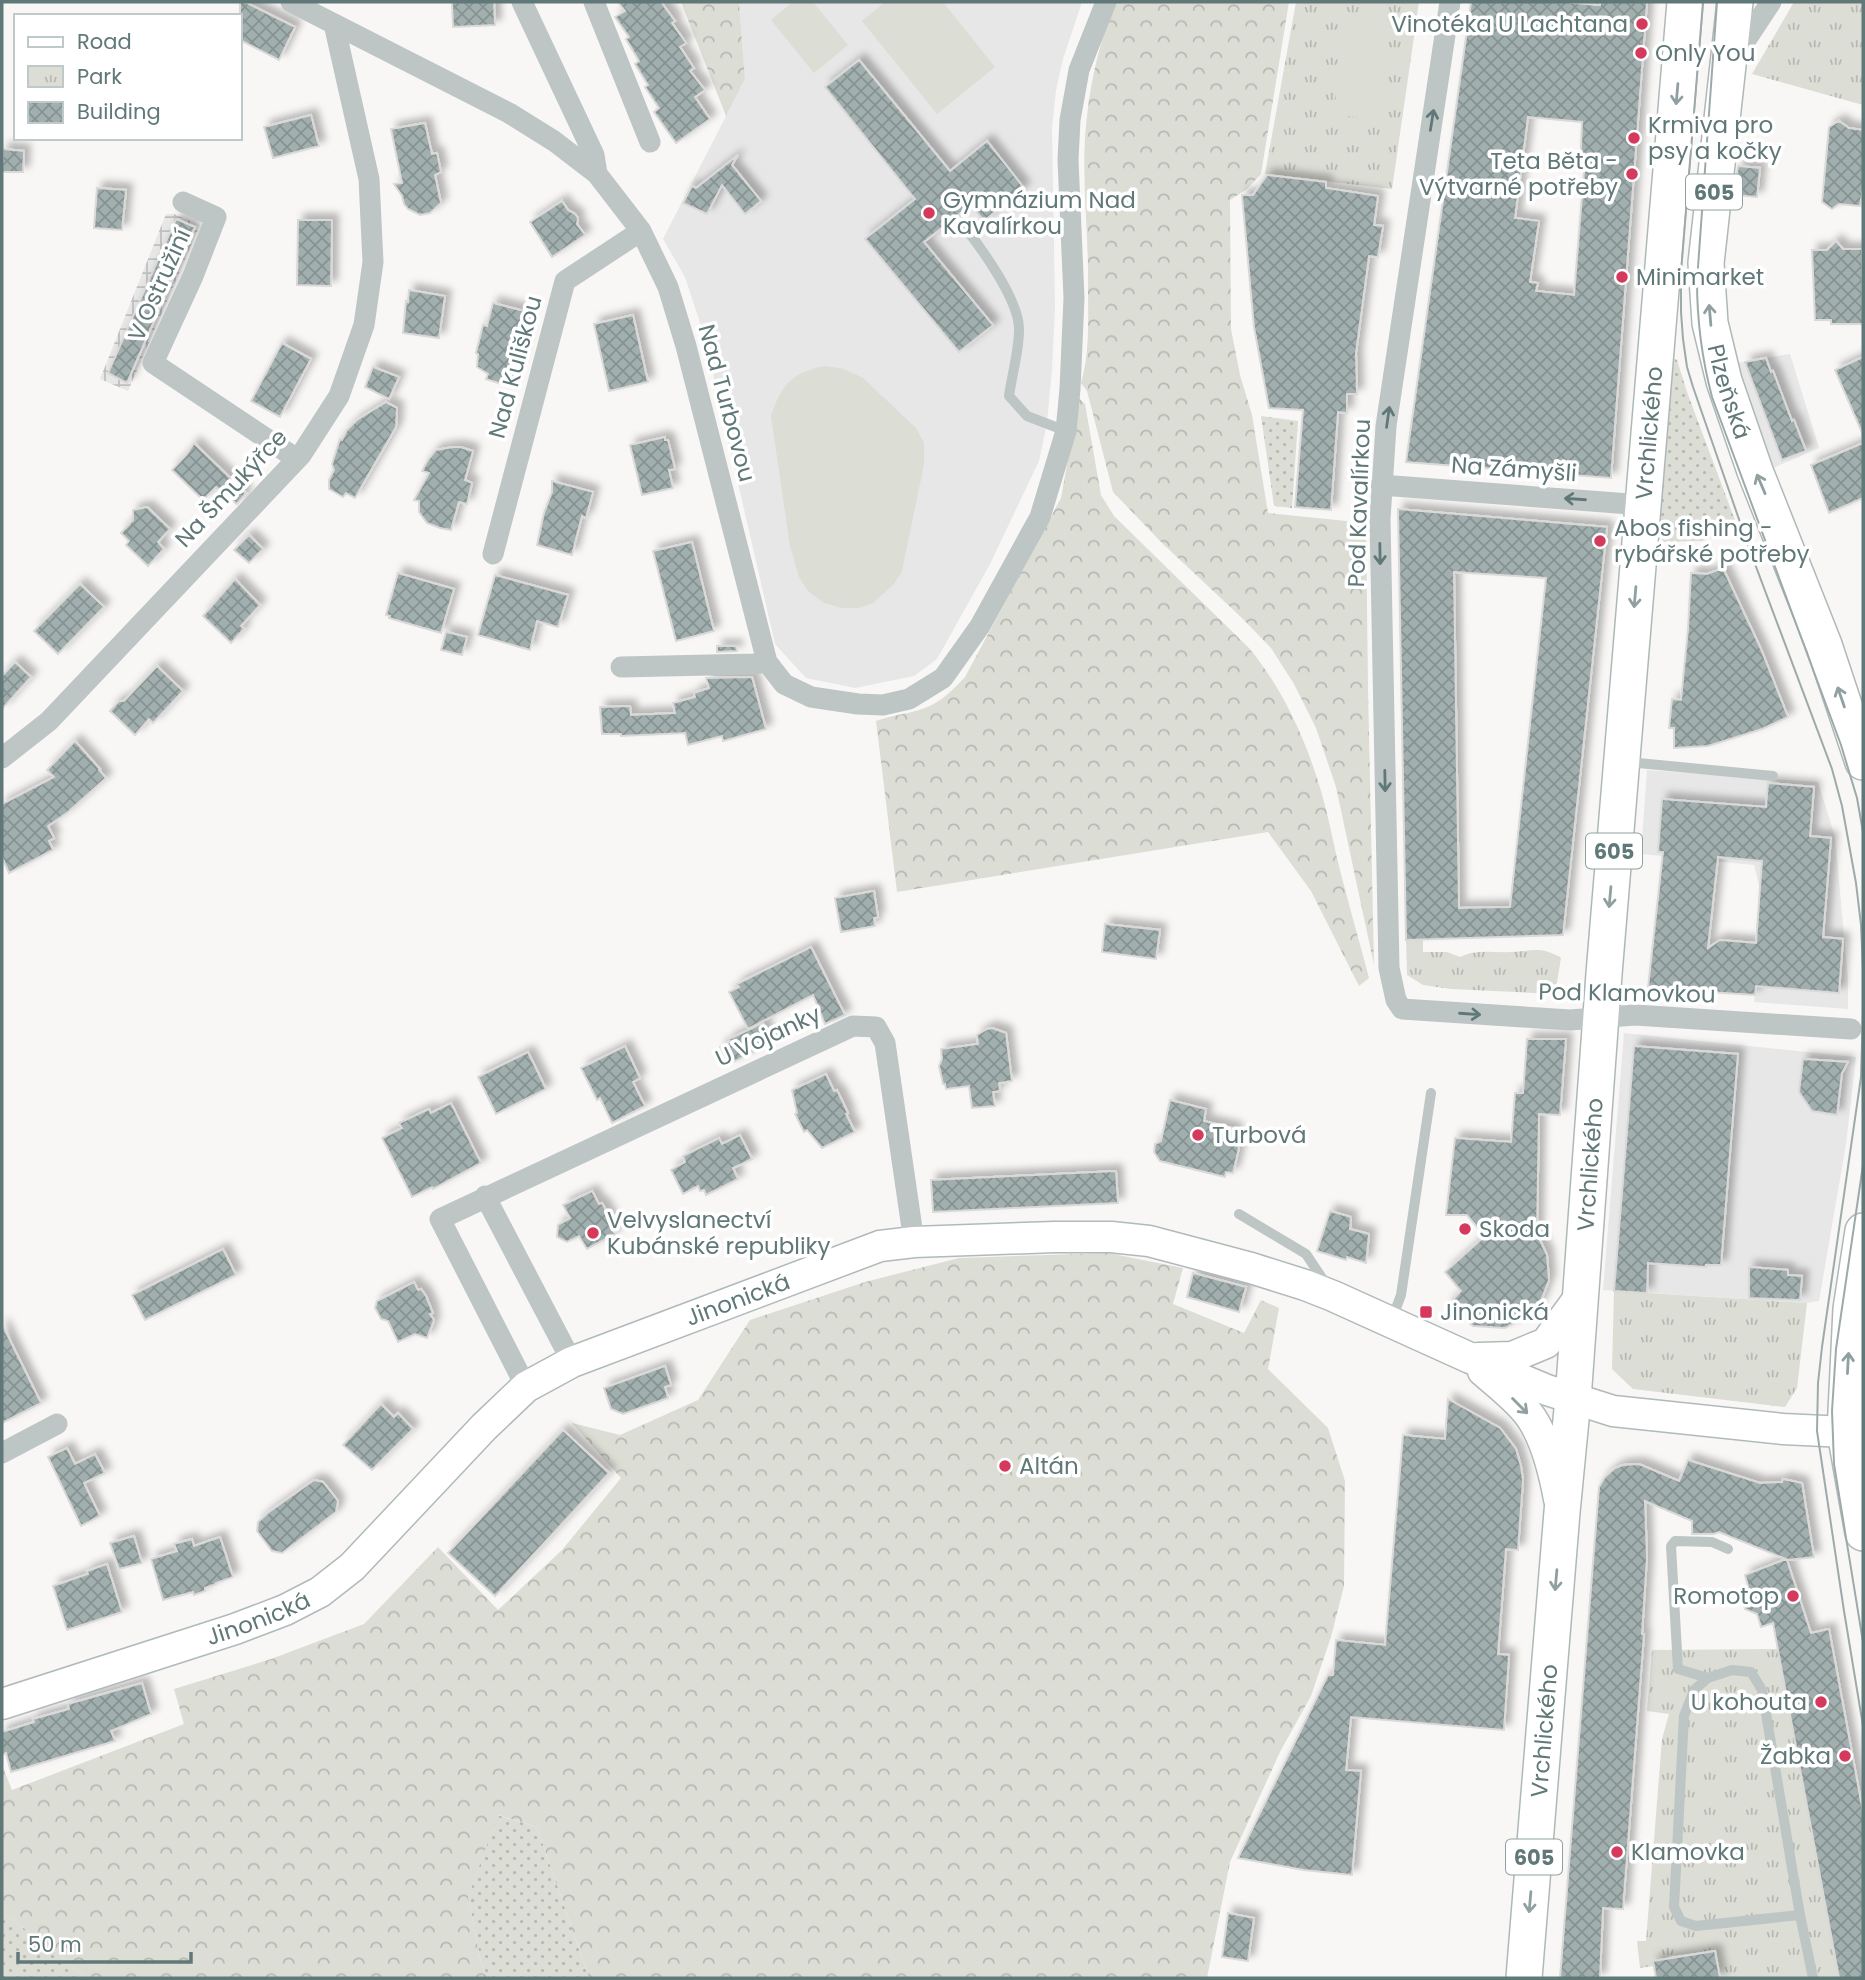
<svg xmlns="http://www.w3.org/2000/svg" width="1865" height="1980" viewBox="0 0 1865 1980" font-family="Poppins,sans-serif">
<defs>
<pattern id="industrial-grid" width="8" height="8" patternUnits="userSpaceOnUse" patternTransform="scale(1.75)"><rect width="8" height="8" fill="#e6e7e6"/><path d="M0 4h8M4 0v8" fill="none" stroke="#bec0bf"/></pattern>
<pattern id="grass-dots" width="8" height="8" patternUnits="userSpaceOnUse" patternTransform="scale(1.75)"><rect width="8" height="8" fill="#dcddd5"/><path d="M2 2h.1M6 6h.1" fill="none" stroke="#b6b8b2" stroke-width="1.8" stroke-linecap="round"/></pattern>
<pattern id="forest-crowns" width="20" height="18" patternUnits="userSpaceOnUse" patternTransform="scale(1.75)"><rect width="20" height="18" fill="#dcddd5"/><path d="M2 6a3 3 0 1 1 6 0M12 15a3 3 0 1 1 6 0" fill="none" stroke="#b6b8b2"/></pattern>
<pattern id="park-tufts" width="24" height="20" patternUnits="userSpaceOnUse" patternTransform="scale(1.75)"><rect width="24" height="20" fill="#dcddd5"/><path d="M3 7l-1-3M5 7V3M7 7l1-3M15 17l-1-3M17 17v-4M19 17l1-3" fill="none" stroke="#b6b8b2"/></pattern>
<pattern id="building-cross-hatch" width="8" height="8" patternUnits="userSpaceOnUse" patternTransform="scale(1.75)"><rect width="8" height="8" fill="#a1afaf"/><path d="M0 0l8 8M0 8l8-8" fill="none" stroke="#879393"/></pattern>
<filter id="shadow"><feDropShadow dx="6" dy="-6" stdDeviation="3.5" flood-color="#0004"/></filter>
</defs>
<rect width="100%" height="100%" fill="#f8f7f6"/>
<path fill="#e6e7e6" d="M739 2H1082L1063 59 1056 90 1052 127 1055 309 1052 369 1047 423 1039 461 990 564 937 659 914 676 855 688 806 678 775 644 704 335 685 277 663 239 745 79Z
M1790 354 1819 448 1773 468 1730 364Z
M1647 770 1818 782 1835 837 1848 979V1009L1754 1002 1761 935 1756 934 1760 889 1754 865 1641 854Z
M1624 1033 1856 1057 1846 1144 1819 1301 1807 1303 1603 1290Z"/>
<path fill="url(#industrial-grid)" d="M166 214H174L200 225 128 391 100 379Z"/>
<path fill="url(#grass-dots)" d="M1667 355 1677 360 1687 392 1739 531 1702 541 1662 542V527L1654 511Z
M1261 416 1298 421 1292 508 1274 506Z
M497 1815 537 1827 589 1978H487L481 1963 468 1897Z
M2 1913 47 1944 86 1978H2Z"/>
<path fill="url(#forest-crowns)" d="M681 2H739L745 79 726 116Z
M1116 2H1289L1261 174 1247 189 1230 200 1231 329 1240 375 1252 415 1268 513 1366 523 1368 689 1374 965 1336 787 1316 728 1294 684 1271 648 1243 619 1163 544 1113 492 1087 391 1081 383C1090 353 1088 319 1088 288 1089 231 1080 172 1087 116 1091 78 1101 36 1116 2Z
M1079 398 1085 404 1101 495 1114 516 1249 648C1283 689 1306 740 1321 791 1329 818 1334 847 1341 874 1350 909 1360 944 1369 978L1359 986 1311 891 1268 832 897 892 876 721C892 715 909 714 925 708 941 702 954 689 965 677L1061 498Z
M1108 1253 1183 1268 1173 1304 1244 1333 1261 1300 1279 1308 1268 1369 1328 1428 1345 1481 1344 1586 1331 1637 1311 1696 1280 1752 1230 1862 1207 1978H589L537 1827 498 1815 468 1897 481 1963 487 1978H86L47 1944 2 1913V1765L12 1790 184 1724 174 1689 271 1659 364 1624 438 1547 498 1610 562 1550 621 1478 572 1423 620 1435 698 1400 750 1320 865 1282 959 1258Z"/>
<path fill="url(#park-tufts)" d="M1296 2H1419L1392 189 1265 174Z
M1794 2H1863V105L1752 74Z
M1423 939V952H1447L1460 957C1478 949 1492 953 1511 952 1532 951 1541 946 1561 958L1555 994 1451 989 1423 985 1407 975 1406 940Z
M1614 1291 1807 1303 1797 1388 1785 1407 1633 1389 1612 1369Z
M1778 1649 1839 1978H1720L1714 1951 1669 1956V1958L1653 1961 1654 1966 1640 1968 1637 1941H1646L1662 1739 1669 1714 1647 1711 1652 1650Z"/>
<path fill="#dcddd5" d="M793 2H813L848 45 814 73 771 20Z
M885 2H943L995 67 937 114 862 21Z
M1344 12 1390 18 1378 119 1334 115Z
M825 366 844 369 863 378 916 428 924 443V464L902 571 894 584 873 603 859 608H842L824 603 808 591 799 577 790 546 771 416C782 384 791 373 825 366Z"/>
<path fill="url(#building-cross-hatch)" stroke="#dad9d8" stroke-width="2" fill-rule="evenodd" filter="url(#shadow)" d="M240 2H245L295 27 279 60 240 40Z
M452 2H494L495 25 453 27Z
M618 2H661L675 21 672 23 686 43 680 47 694 68 690 71 705 90 695 97 710 119 676 143 654 112 659 108 645 87 648 85 635 64 639 61 626 39 629 37 615 17 625 11Z
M1471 2H1566L1596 5H1600V2H1647L1611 478 1406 462ZM1528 117 1582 122 1580 171H1584L1574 295 1536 291 1538 283 1530 282 1539 221 1515 218Z
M859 60 950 171 987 141 1024 188 984 221 971 205 924 242 993 325 959 352 865 239 915 199 825 87Z
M311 115 319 146 273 158 264 127Z
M1839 121 1849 128 1863 130V189L1860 206 1839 204 1832 209 1822 202 1829 127Z
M425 123 432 154 437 153 441 172 435 175 441 203 430 213 420 215 408 209 404 204 402 196 394 184 402 183 391 129Z
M3 149 24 151 23 172H2Z
M738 155 732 165 761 201 745 214 722 185 707 214 683 203 692 186 696 188Z
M1738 166 1760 168 1757 197 1734 195Z
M1267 175 1326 182V188L1378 196 1374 225 1383 226 1378 257 1369 256 1356 353 1357 394H1347V413L1338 412 1331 510 1295 507 1303 410 1269 408 1254 327 1242 195H1253Z
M97 188 126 190 122 230 94 228Z
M562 201 568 210 575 214 578 218 577 224 585 235 552 257 530 222Z
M176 219 195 227 127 383 108 373Z
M298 220H332L331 286 297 285Z
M1836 241 1843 249H1862L1863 324H1831V320H1815L1812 250H1827Z
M409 290 445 296 439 338 403 333 406 301 408 302Z
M493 303 528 312 522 334 525 335 517 365 513 364 508 386 486 379 488 374 477 367 478 354 476 353 483 325 487 326Z
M633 315 648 382 609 391 594 324Z
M282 343 311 359 280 417 251 401Z
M1863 357V435L1835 370Z
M1766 358 1771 372 1773 371 1792 421 1794 420 1806 451 1782 460 1745 362Z
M373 367 399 377 389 399 365 387Z
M386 402 397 408 396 427 355 498 346 493 343 497 329 489V480L334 470 332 464 340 439 342 440 347 430 357 420Z
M665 437V440H668L675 469 669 470 673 488 642 495 630 445Z
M194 443 246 493 237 504 216 487 203 500 172 470 187 454Z
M1863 443V498L1829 513 1811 465Z
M453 447H460L473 451 465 480 472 483 467 504 459 502 451 530 440 528 427 523 419 512V501L414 500 429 473 422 471 428 460 436 450Z
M552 481 593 492 586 518 582 516 572 555 537 545 544 513 552 492Z
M147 507 170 529 158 542 164 549 148 566 126 545 129 541 121 533 133 520V510Z
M1398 509 1607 527 1563 935 1406 940ZM1454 572 1546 578 1510 907 1459 908Z
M249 535 263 549 249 563 234 550Z
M692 542 714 631 676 641 653 551Z
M1723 568 1761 649 1788 717 1762 729 1708 746 1674 748V728H1669L1672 699 1681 700 1688 629 1691 573 1707 574Z
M398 573 454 589 441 633 389 618 390 616 386 615Z
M495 575 568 595 558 627 537 621 530 650 478 635Z
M235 579 260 605 241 626 244 629 231 643 203 616Z
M80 584 104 607 58 654 34 631Z
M446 632 467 637 462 655 441 650Z
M717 646H736L737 651 717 652Z
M15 662 31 677 2 709V676Z
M157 666 183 691 153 723 149 719 135 735 110 711 119 701H124Z
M752 677 766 729 723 741 722 736 688 745 685 733 621 736V734H602L600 707 630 706 631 715 675 713 673 703 695 697 694 693 709 688 706 678Z
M75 741 100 769 99 770 106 778 68 812 48 826 54 838 49 841 53 850 9 873 2 857V804L54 777 47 770Z
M1768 783 1814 787 1810 836 1831 838 1823 937 1843 939 1839 993 1756 986 1755 995 1648 988 1663 852H1658L1662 799 1766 807ZM1718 857 1762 861 1756 943 1720 940 1708 948Z
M874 891 878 917 874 918 875 926 841 932 835 898Z
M1105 924 1160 930 1156 959 1102 952Z
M811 947 845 1015 825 1024 813 995 748 1029 729 992 739 987 737 984Z
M763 1023 772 1043 729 1064 720 1047 730 1042 729 1039Z
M992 1028 1006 1033 1012 1081 999 1083 1000 1091 993 1092 995 1106 972 1108 969 1086 946 1089 945 1084H943L939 1066 942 1059 941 1049 978 1044 977 1035 987 1029Z
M1527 1039H1566L1560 1115 1539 1114 1537 1234 1547 1255 1549 1280 1540 1303 1528 1316 1505 1328 1473 1326 1447 1306 1461 1291 1445 1272 1485 1236 1467 1215H1446L1455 1138 1511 1142 1515 1093H1523Z
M625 1046 640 1078 633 1082 645 1106 612 1123 600 1098 597 1100 581 1068Z
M1634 1046 1738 1054 1721 1265H1706V1267L1648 1263 1647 1293 1614 1291Z
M528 1052 546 1089 496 1114 478 1077Z
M1803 1059 1848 1062 1842 1073 1837 1115 1812 1111 1799 1092Z
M826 1074 834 1091 837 1090 848 1113 846 1114 855 1132 822 1148 807 1130 804 1132 795 1114 797 1113 792 1090Z
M1170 1100 1206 1109 1204 1121 1236 1129 1234 1137 1239 1148 1233 1173 1226 1172 1225 1177 1160 1161 1154 1152 1155 1144 1161 1141Z
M451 1103 481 1163 433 1189 432 1187 412 1197 382 1138 402 1128 399 1123 429 1109 431 1113Z
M740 1135 752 1159 733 1168 738 1179 706 1195 704 1190 700 1191 698 1186 683 1194 671 1170 685 1162 683 1156 719 1138 722 1144Z
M1116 1171 1118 1203 933 1212 931 1180Z
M592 1191 599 1204 602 1203 611 1219 608 1221 615 1234 587 1249 579 1236 567 1242 557 1237 558 1225 570 1218 563 1205Z
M1330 1211 1351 1217 1350 1229 1369 1234 1366 1263 1347 1257 1346 1260 1317 1251Z
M223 1249 236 1275 145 1320 132 1295Z
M1749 1267 1788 1270V1275L1802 1276 1800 1300 1749 1298Z
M1193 1273 1246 1287 1239 1312 1187 1297Z
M414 1282 418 1290 421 1289 426 1296 433 1313 430 1314 434 1320 427 1338 415 1334 398 1342 388 1321 381 1319 375 1308 377 1301Z
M2 1324 41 1403 2 1423Z
M665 1366 671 1385 665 1387 668 1398 623 1414 611 1409 604 1388Z
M1448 1399 1500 1428 1516 1449 1521 1466 1523 1480 1518 1550 1506 1549 1498 1654 1509 1655 1504 1730 1351 1717 1346 1770 1361 1771 1352 1875 1304 1870 1238 1858 1328 1675H1333L1336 1640 1385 1645 1403 1435 1445 1439Z
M381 1404 394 1417 398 1413 413 1429 372 1470 343 1445Z
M563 1430 609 1473 495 1596 448 1553Z
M67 1448 75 1464 95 1454 105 1473 84 1483 100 1516 81 1526 48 1457Z
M1688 1460 1760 1483 1782 1482 1783 1479 1802 1483 1814 1557 1787 1560 1811 1633 1829 1629 1863 1812V1978H1839L1773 1623 1761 1627 1757 1614 1745 1609 1742 1599 1748 1586 1745 1575 1786 1559 1719 1532 1713 1534H1692V1521L1645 1501 1647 1557 1642 1634H1644L1623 1909 1603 1908 1600 1978H1560L1599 1487 1605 1477 1615 1468 1623 1465 1639 1464 1679 1481Z
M314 1480 323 1482 338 1501 336 1512 282 1553 272 1551 257 1531 258 1522 269 1512Z
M134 1536 142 1563 119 1569 110 1543Z
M220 1537 233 1577 216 1583V1584L205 1588V1591L194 1595 193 1592 163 1600 151 1559 177 1551 174 1544 192 1539 194 1546Z
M107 1564 122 1612 67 1630 53 1586 88 1574 87 1571Z
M142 1683 151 1714 111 1731 115 1741 11 1772 6 1753 2 1755V1732L34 1722 33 1719 69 1709 68 1704Z
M1228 1913 1254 1918 1248 1961 1222 1957Z
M1715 1951 1720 1978H1656L1653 1961Z"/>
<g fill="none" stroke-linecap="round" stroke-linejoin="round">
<defs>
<g id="secondary">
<path d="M1478 1358 1512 1357 1546 1343 1581 1295"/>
<path d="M1483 1371C1498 1384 1515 1397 1527 1412 1544 1433 1554 1472 1559 1499"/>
<path id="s1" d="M2 1704 235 1629 285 1610 320 1592 352 1567 484 1427 526 1387 572 1362 880 1246 914 1242 1055 1237H1111L1149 1241 1251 1268 1305 1285 1333 1296 1470 1358 1547 1390 1613 1411 1783 1429 1845 1432"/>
</g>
<g id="primary">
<path id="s2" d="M1735 2 1706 263 1710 323 1724 381 1755 471 1824 645 1863 762"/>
<path d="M1863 1231 1851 1309 1845 1432 1863 1533"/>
<path id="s3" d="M1524 1978 1562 1512 1573 1399 1604 974 1685 2"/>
</g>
</defs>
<use href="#secondary" stroke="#b0baba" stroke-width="33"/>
<use href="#primary" stroke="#afb8b8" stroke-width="38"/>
<path stroke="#bdc5c5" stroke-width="10" d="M962 224C980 246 1020 301 1019 330 1019 351 1012 374 1009 396L1027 416 1066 431
M1628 762 1773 776
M1239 1214 1306 1254 1326 1284
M1392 1319 1401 1295 1431 1093
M1708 1678 1694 1690 1684 1716 1674 1907 1681 1921 1696 1926 1800 1915 1762 1690 1751 1672 1732 1670 1708 1678 1678 1669 1671 1546 1675 1541 1712 1542 1728 1549
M1800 1915 1813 1978"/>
<path stroke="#bdc5c5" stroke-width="21" d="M291 2 509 113 554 141 597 174 641 231 668 287 686 346 767 662 784 684 811 697 858 704 883 705 909 699 943 678 980 626 1040 517 1066 431 1070 389 1074 298 1068 160 1070 120 1079 70 1106 2
M522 2 594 155 597 174
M594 2 650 142
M1450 2 1386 426 1380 519 1389 968 1396 1000 1402 1009 1570 1020 1635 1015 1851 1029
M1734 58 1771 2
M183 202 216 217 193 276 153 363 297 459
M1381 485 1643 505
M493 554 565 281 641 231
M621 667 754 664 767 662
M2 758 49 721 301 455 339 396 364 325 373 262 369 179 334 24
M485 1196 572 1362
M526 1387 440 1219 853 1026 876 1027 885 1043 914 1242
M2 1453 57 1424"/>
<use href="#secondary" stroke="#fff" stroke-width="30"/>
<use href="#primary" stroke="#fff" stroke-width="35"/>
<path stroke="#9eaaaa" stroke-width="2" d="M1703 2 1681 272V312L1683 339 1687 367 1693 387 1749 548 1832 769 1842 806 1856 883 1861 925 1863 969
M1717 2 1697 281C1697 321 1702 359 1712 397L1841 745 1857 798 1863 832
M1863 1011 1861 1077 1822 1347 1818 1383 1817 1431 1844 1611 1863 1726
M1863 1165 1836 1349 1832 1411 1834 1464 1863 1642"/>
</g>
<defs><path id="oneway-shaft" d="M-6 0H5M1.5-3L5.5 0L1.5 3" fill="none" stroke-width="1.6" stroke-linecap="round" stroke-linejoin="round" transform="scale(1.75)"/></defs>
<g stroke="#90a0a0">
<use href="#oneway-shaft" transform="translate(1677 94) rotate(95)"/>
<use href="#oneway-shaft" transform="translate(1710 315) rotate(-95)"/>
<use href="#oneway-shaft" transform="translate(1761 484) rotate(-113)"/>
<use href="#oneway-shaft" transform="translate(1635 597) rotate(95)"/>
<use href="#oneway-shaft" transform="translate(1841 697) rotate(-109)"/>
<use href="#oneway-shaft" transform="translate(1610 897) rotate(95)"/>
<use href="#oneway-shaft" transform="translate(1848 1363) rotate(-87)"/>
<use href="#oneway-shaft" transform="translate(1520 1406) rotate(45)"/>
<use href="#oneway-shaft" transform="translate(1556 1580) rotate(95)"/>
<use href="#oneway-shaft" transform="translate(1530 1902) rotate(95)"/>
</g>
<g stroke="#617878">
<use href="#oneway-shaft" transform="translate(1432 120) rotate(-81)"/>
<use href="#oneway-shaft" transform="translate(1388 417) rotate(-82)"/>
<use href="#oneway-shaft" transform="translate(1575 499) rotate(-176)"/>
<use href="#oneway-shaft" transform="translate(1380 554) rotate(89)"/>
<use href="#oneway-shaft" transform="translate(1385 781) rotate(89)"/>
<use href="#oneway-shaft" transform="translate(1470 1014) rotate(4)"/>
</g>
<g fill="#d5395c" stroke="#fff" stroke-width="2.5">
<circle cx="1642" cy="24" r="7"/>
<circle cx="1641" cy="53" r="7"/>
<circle cx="1634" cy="138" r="7"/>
<circle cx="1632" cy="174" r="7"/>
<circle cx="929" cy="213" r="7"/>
<circle cx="1622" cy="277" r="7"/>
<circle cx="1600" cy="541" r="7"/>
<circle cx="1198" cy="1135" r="7"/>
<circle cx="1465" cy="1229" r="7"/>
<circle cx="593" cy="1233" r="7"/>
<rect x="1419" y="1305" width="14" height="14" rx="3.5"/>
<circle cx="1005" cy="1466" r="7"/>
<circle cx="1793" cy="1596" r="7"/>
<circle cx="1821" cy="1702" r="7"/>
<circle cx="1845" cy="1756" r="7"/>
<circle cx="1617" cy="1852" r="7"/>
</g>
<g text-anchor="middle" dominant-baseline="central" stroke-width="7" stroke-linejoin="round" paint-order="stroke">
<g fill="#fff" stroke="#90a0a0" stroke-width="2">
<rect x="1686" y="174.5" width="56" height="35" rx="5"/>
<rect x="1586" y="833.5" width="56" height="35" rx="5"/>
<rect x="1506" y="1839.5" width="56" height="35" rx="5"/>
</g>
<g font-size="21" font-weight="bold" fill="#617878">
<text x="1714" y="192">605</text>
<text x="1614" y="851">605</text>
<text x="1534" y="1857">605</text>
</g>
<g font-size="23" fill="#617878" stroke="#fff" text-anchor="start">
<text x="1628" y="24" text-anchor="end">Vinotéka U Lachtana</text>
<text x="1655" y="53">Only You</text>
<text x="1648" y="125">Krmiva pro<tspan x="1648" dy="26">psy a kočky</tspan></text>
<text x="1618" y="161" text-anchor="end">Teta Běta -<tspan x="1618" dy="26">Výtvarné potřeby</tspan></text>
<text x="943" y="200">Gymnázium Nad<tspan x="943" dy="26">Kavalírkou</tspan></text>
<text x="1636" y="277">Minimarket</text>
<text x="1614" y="528">Abos fishing -<tspan x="1614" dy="26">rybářské potřeby</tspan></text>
<text x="1212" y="1135">Turbová</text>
<text x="607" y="1220">Velvyslanectví<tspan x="607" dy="26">Kubánské republiky</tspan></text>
<text x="1479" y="1229">Skoda</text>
<text x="1440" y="1312">Jinonická</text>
<text x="1019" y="1466">Altán</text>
<text x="1779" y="1596" text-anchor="end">Romotop</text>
<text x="1807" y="1702" text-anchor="end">U kohouta</text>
<text x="1831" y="1756" text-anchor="end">Žabka</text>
<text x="1631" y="1852">Klamovka</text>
</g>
<g font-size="23" fill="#617878" stroke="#fff">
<text transform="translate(159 285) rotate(-66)">V Ostružiní</text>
<text transform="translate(515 367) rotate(-75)">Nad Kuliškou</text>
<text stroke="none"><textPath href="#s2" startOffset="394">Plzeňská</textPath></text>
<text transform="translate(727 403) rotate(75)">Nad Turbovou</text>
<text stroke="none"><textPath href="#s3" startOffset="1550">Vrchlického</textPath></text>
<text transform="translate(1514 469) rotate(4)">Na Zámyšli</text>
<text transform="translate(231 488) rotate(-47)">Na Šmukýřce</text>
<text transform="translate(1359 503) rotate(-88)">Pod Kavalírkou</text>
<text transform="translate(1627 993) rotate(1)">Pod Klamovkou</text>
<text transform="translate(768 1036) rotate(-25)">U Vojanky</text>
<text stroke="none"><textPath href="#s3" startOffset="816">Vrchlického</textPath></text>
<text stroke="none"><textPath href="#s1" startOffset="858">Jinonická</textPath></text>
<text stroke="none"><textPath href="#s1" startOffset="270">Jinonická</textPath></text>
<text stroke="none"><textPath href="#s3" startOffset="248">Vrchlického</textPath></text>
</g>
</g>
<rect width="1865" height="1980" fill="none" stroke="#617878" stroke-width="7"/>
<rect x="14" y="14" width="228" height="126" fill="#ffffff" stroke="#c0c9c9" stroke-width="2"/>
<rect x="28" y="37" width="35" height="10" fill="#ffffff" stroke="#c0c9c9" stroke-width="2"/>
<text x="77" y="49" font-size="21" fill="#617878">Road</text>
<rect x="28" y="66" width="35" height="21" fill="url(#park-tufts)" stroke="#c0c9c9" stroke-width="2"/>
<text x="77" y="84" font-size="21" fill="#617878">Park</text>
<rect x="28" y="102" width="35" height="21" fill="url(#building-cross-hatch)" stroke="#c0c9c9" stroke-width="2"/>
<text x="77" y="119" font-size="21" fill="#617878">Building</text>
<path d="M18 1952v10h173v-10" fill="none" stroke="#617878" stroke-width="3.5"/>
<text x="28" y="1952" font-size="21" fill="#617878" stroke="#ffffff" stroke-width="5" paint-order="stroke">50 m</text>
</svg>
